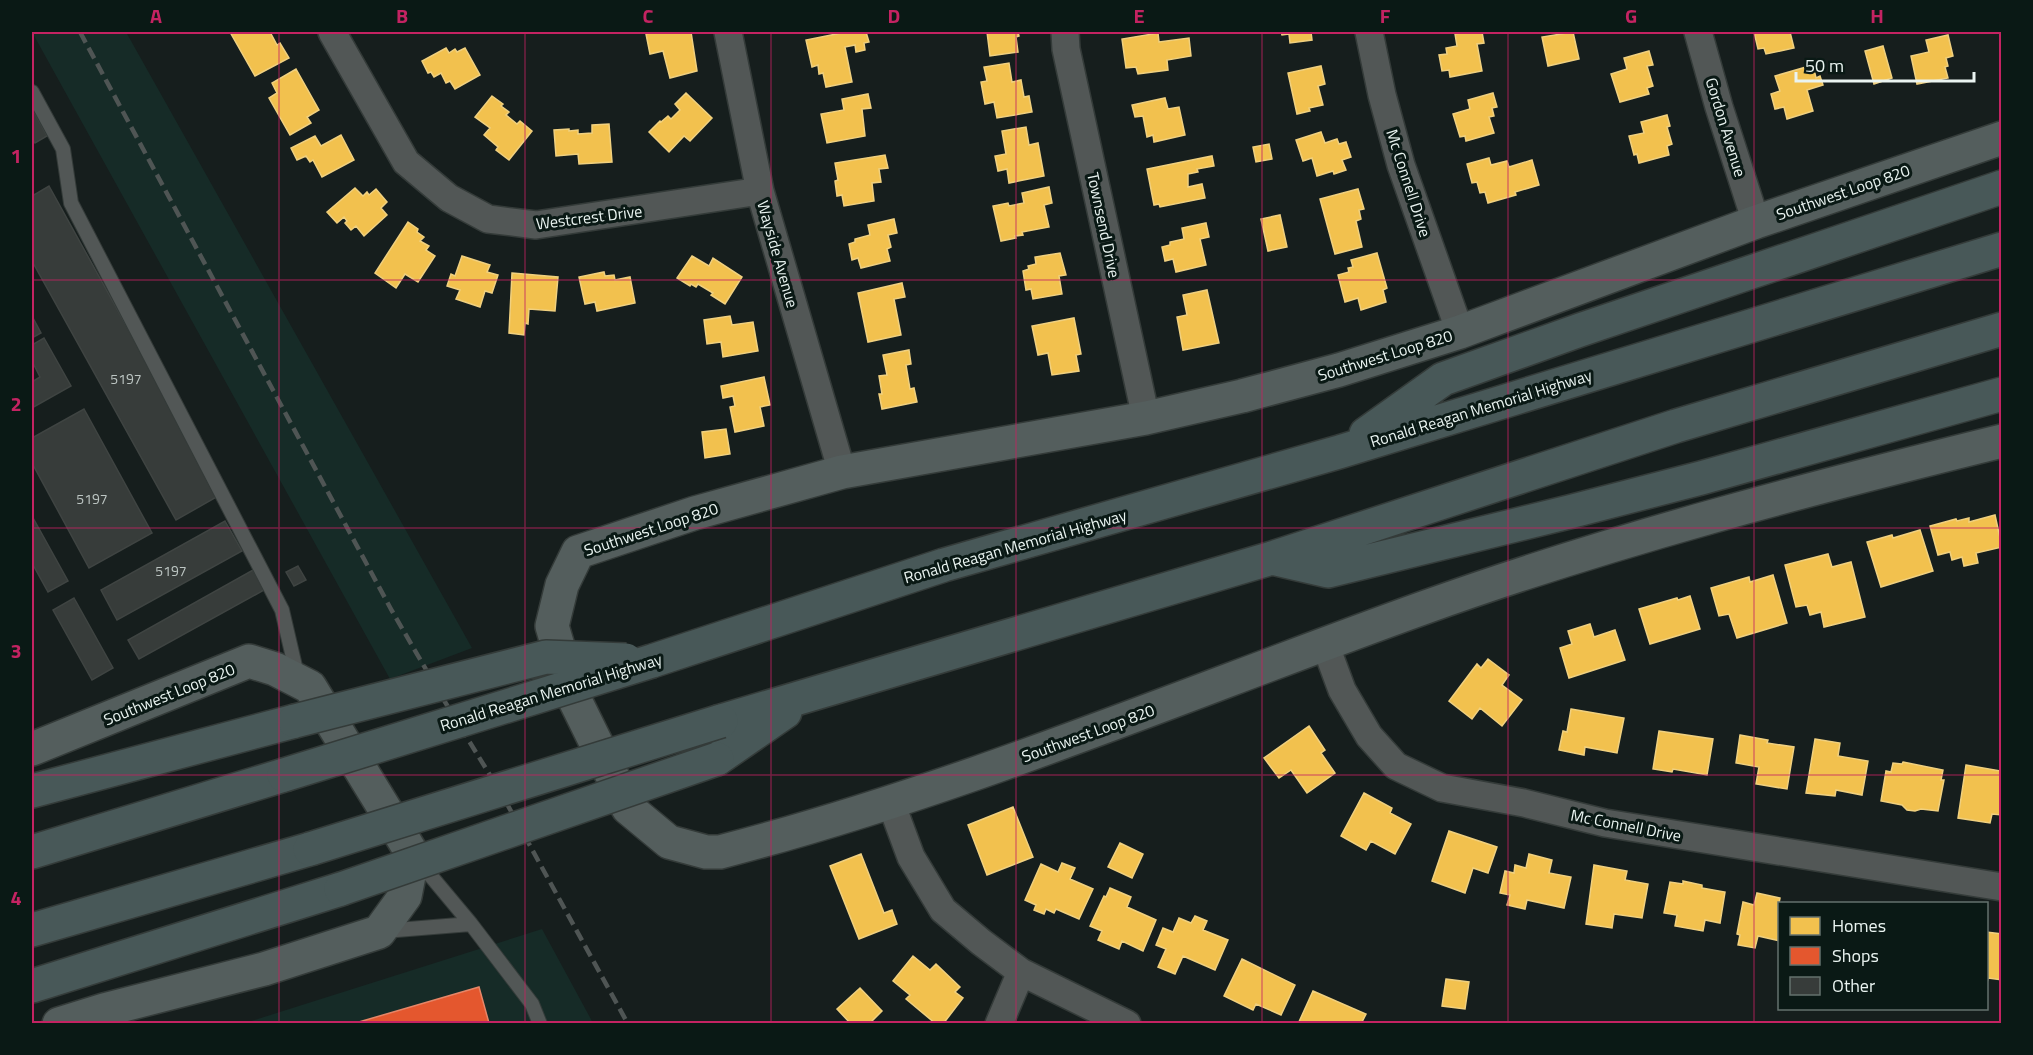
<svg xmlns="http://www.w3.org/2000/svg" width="2033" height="1055" viewBox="0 0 2033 1055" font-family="'Titillium Web',sans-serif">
<rect width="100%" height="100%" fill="#161e1d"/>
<path fill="#162b27" d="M32 32H126L472 648 390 679Z
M542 929 593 1023 242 1024Z"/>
<path fill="#f2c14e" stroke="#f0d07f" stroke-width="1.5" d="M230 32H270L277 45 280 43 289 58 255 76Z
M655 32H691L697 71 670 78 663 51 650 54 646 34Z
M846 32H866L869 42 864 43 865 50 856 52 855 45 845 47 852 82 826 87 823 73 819 74 818 65 812 67 806 40Z
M987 32H1018L1019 36 1016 37 1018 52 990 56Z
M1281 32H1311L1312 40 1290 43 1289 34 1282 35Z
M1468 32H1482L1484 43 1477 44 1482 71 1450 77 1449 70 1442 71 1439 55 1447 54 1446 48 1457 46 1455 34Z
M1573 32 1579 59 1548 66 1542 37Z
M1754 32H1790L1794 48 1766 54 1764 48 1758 49Z
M1158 33 1159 42 1189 38 1191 56 1167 60 1168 70 1138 74 1136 67 1126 68 1122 39Z
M1948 35 1953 56 1946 58 1948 66 1945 67 1948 78 1917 84 1911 56 1929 52 1926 40Z
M1883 46 1892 78 1874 84 1865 51Z
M446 48 449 53 455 49 457 52 465 48 480 75 455 89 450 81 446 83 441 73 434 77 431 72 428 73 422 61Z
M1649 51 1653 65 1647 66 1653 86 1647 88 1649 94 1620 102 1611 74 1627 69 1624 58Z
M1009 63 1012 82 1021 80 1024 97 1029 96 1032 112 997 118 994 102 985 104 981 82 987 81 984 67Z
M1813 65 1816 78 1820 76 1823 85 1807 90 1813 111 1787 119 1784 107 1775 109 1771 94 1780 91 1775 76Z
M1321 66 1325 84 1318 86 1323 105 1309 108 1310 111 1297 114 1288 73Z
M296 69 319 110 307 117 311 123 290 135 269 98 277 93 272 83Z
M686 93 712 118 690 141 684 136 669 152 649 132 660 121 661 122 668 116 671 119 680 110 675 104Z
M1493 93 1497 107 1492 108 1494 116 1489 117 1494 133 1466 141 1465 136 1460 137 1453 114 1470 109 1468 100Z
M868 94 871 108 862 109 865 136 827 143 821 114 844 110 842 99Z
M492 96 503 104 501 106 509 112 506 115 517 124 520 121 532 131 509 160 496 150 498 147 484 135 490 128 475 117Z
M1165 98 1168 109 1179 107 1185 135 1154 142 1153 135 1147 137 1143 116 1135 117 1132 105Z
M1667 115 1670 126 1667 127 1672 144 1667 146 1669 155 1639 163 1637 154 1634 155 1629 136 1644 133 1641 122Z
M609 124 612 162 579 164 578 154 556 156 554 130 569 129V131L578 130V134L592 133V125Z
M1026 127 1029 145 1038 143 1044 176 1009 183 1007 169 998 171 995 156 1006 154 1002 131Z
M1321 132 1325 143 1337 139 1339 144 1346 142 1351 157 1342 160 1346 170 1334 174 1333 171 1317 176 1312 158 1303 161 1296 140Z
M341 135 354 160 322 177 313 160 310 162 306 156 297 160 291 148 315 136 321 146Z
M1269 144 1272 159 1256 162 1253 147Z
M885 155 888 168 879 169 881 182 872 183 874 201 844 206 842 195 837 196 835 181 838 180 835 163Z
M1212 156 1214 166 1197 169 1198 172 1188 174V187L1202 184 1205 198 1160 207 1159 204 1154 205 1147 169Z
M1489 158 1491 165 1507 161 1509 167 1532 160 1539 185 1515 192 1516 195 1488 203 1485 192 1480 193 1477 182 1472 183 1467 164Z
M1049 187 1052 203 1044 205 1049 227 1022 232 1023 235 1015 236 1016 238 1001 241 993 206 1008 203 1009 206 1024 203 1022 193Z
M355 188 363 196 367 192 369 195 376 189 387 202 381 208 387 215 364 236 356 226 351 230 345 223 347 221 344 217 337 223 327 212Z
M1358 189 1364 209 1359 210 1361 219 1356 221 1362 247 1335 254 1320 199Z
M1280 215 1287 247 1268 251 1261 219Z
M894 219 897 233 888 235 891 247 887 249 890 261 861 268 858 258 852 260 849 244 855 242V239L870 235 868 225Z
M408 222 418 229 417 232 424 237 420 241 429 246 426 250 435 256 418 282 405 274 396 288 375 273Z
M1206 223 1209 237 1200 239 1206 265 1176 272 1173 259 1165 261 1162 247 1170 245V242L1184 239 1182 228Z
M1060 253 1066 275 1059 276 1062 294 1033 299 1031 289 1026 290 1023 271 1029 269 1028 266 1036 264 1035 257Z
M1377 253 1387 288 1383 290 1386 302 1361 310 1358 298 1345 302 1338 275 1349 272 1348 268 1353 267 1351 260Z
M462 256 490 265 487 272 498 275 492 293 485 291 480 307 456 299 460 290 447 286 451 274 455 276Z
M692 256 709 266 713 258 742 277 725 304 711 295 713 293 698 284 696 287 691 284 690 286 677 278Z
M604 272 605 276 614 275 615 280 630 277 635 303 597 311 595 302 585 304 579 277Z
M512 273 558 277 555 311 529 309 528 324 525 323 524 335 509 333Z
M902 283 905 297 894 299 901 335 868 342 858 293Z
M1207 290 1219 343 1183 350 1177 317 1187 315 1183 295Z
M730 316 732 325 753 322 758 351 723 357 721 342 707 344 704 320Z
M1074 318 1081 354 1076 355 1079 371 1052 375 1048 353 1038 355 1032 326Z
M909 350 911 364 906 365 910 389 914 388 917 402 882 409 879 394H882L879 376 887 375 883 355Z
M764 377 770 405 760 407 764 426 735 432 730 407 735 406 733 396 723 398 721 386Z
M726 429 730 454 705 458 702 432Z
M1995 515 2002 547 1976 553 1978 563 1964 566 1962 557 1952 560 1950 552 1938 555 1930 526 1956 519 1957 521 1969 518V522Z
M1920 530 1933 571 1881 587 1867 542 1892 535 1893 538Z
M1828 554 1832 567 1851 562 1865 617 1824 627 1821 612 1810 615 1807 605 1796 607 1785 565Z
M1773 575 1787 623 1737 638 1729 614 1719 616 1711 588 1749 577 1750 582Z
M1690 596 1700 629 1650 644 1639 609 1677 598 1678 600Z
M1590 624 1594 637 1615 630 1625 660 1569 678 1560 648 1572 644 1568 631Z
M1488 659 1509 675 1502 685 1522 700 1502 726 1480 708 1472 719 1449 701 1477 664 1481 668Z
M1571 709 1624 718 1617 753 1585 747 1584 755 1559 750 1563 731 1567 732Z
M1309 726 1325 750 1321 753 1335 773 1307 793 1291 770 1279 778 1264 758Z
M1659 731 1713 739 1707 775 1673 769 1672 772 1653 769Z
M1740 735 1768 740 1767 743 1794 747 1787 789 1756 784 1759 767 1736 763Z
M1815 739 1840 743 1838 756 1868 761 1862 795 1836 790 1835 796 1806 793Z
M1903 762 1943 770 1941 780H1944L1938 811 1921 809 1915 811 1907 810 1902 805 1881 801 1886 771 1891 772 1893 763 1902 764Z
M1966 765 2001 771 2000 781H2002V815L1992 814 1990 823 1958 818Z
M1364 793 1392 808 1390 813 1411 824 1395 854 1371 841 1366 850 1341 836Z
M1013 807 1033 857 987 875 968 825Z
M1449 831 1497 847 1488 873 1473 868 1465 893 1432 881Z
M1120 843 1143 854 1132 878 1108 867Z
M861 854 884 913 892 910 897 924 859 939 830 866Z
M1529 854 1552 860 1549 873 1571 877 1564 908 1527 900 1525 909 1507 905 1510 895 1500 893 1505 871 1514 873 1515 865 1526 868Z
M1062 863 1075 868 1070 879 1093 889 1079 919 1056 909 1054 913 1046 909 1044 914 1034 910 1036 905 1025 900 1041 864 1058 872Z
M1594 865 1627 871 1625 880 1648 884 1642 918 1614 914 1612 928 1586 924Z
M1683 881 1702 885V888L1725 892 1720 923 1705 920 1703 931 1675 926 1677 915 1664 913 1670 882 1683 884Z
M1110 888 1131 897 1127 907 1156 920 1143 951 1122 941 1119 949 1098 940 1102 931 1090 926 1104 896 1106 897Z
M1757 893 1780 898 1778 908 1780 941 1758 936 1755 948 1738 945 1740 935 1737 934 1743 902 1754 905Z
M1195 916 1207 921 1203 930 1228 940 1215 970 1183 956 1175 974 1158 967 1166 949 1156 945 1163 928 1173 932 1179 918 1191 923Z
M1986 932 2002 934V980L1988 978 1986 988Z
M913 956 930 970 936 964 960 987 955 992 963 998 943 1024H936L906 999 910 995 893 981Z
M1242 959 1295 985 1281 1015 1256 1004 1253 1010 1224 996Z
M1446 979 1469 982 1465 1009 1442 1006Z
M860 988 882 1011 869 1024H851L837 1009Z
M1313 991 1366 1014 1361 1024H1298Z"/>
<path fill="#e4572e" stroke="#e68668" stroke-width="1.5" d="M479 987 489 1023 487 1024H352Z"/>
<path fill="#373c3a" stroke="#3f4442" stroke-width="1.5" d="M32 108 47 136 35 143 32 138Z
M49 186 220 495 176 520 32 261V191L34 195Z
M32 316 41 333 32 338Z
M44 338 71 386 32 408V382L40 377 32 361V345Z
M84 409 152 533 89 568 32 463V438Z
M32 516 68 581 48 592 32 563Z
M225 521 242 551 117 620 101 590Z
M298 566 306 580 294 586 286 572Z
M253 570 264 590 139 659 128 640Z
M74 598 113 668 92 680 53 610Z"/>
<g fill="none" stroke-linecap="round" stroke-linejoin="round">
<defs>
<path id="lane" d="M32 92 63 149 71 203 282 610 298 679
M420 863 471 924 532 1004 540 1024
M384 931 471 924"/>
<path id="street" d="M332 32 406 162 449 198 488 219 536 225 760 191
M728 32 760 191 842 472
M1065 32 1066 49 1146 418
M1369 32 1382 95 1401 165 1460 332
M1698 32 1719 107 1756 222
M1325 644 1342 690 1369 736 1396 766 1442 788 1524 803 1605 823 2002 887
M891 803 911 857 943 910 981 942 1021 972 1127 1024
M999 1024 1021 972"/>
<path id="secondary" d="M2002 138 1756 222 1460 332 1339 370 1242 396 1146 418 842 472 695 513 578 552 562 585 552 626 572 694 628 808 669 842 706 852H720C960 790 1189 692 1423 608 1612 540 1807 489 2002 441
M32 749 249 661 275 669 310 687 413 855 405 896 379 932 264 969 104 1010 59 1024"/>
<path id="highway" d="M1366 434 1443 379 1580 330 2002 187
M1272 558 1328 571 1569 512 1701 478 2002 394
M652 661 944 565 1339 452 2002 249
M721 721 1272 558 1676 426 2002 329
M717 759 785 712
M32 791 295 721
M32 852 284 775
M32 930 310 849
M32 986 341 889"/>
</defs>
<use href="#lane" stroke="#343b39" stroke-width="16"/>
<use href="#street" stroke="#343b39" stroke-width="30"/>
<use href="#secondary" stroke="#343b39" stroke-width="36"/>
<use href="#highway" stroke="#343b39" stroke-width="36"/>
<use href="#lane" stroke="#525756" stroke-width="14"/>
<use href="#street" stroke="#525756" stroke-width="27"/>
<use href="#secondary" stroke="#545e5d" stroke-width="33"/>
<use href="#highway" stroke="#485858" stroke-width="33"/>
<path stroke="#4f5554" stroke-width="4.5" stroke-dasharray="12 6" stroke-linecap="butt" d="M80 32 392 611 442 697 501 793 628 1024"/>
<defs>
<path id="highway-bridge" d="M295 721 546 657 626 660
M284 775 652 661
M310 849 721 721
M341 889 717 759"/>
</defs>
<use href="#highway-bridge" stroke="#343b39" stroke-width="36" stroke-linecap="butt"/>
<use href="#highway-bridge" stroke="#485858" stroke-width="33"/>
</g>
<path fill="none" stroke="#c42362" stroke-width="1.5" stroke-opacity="0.55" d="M279 32V1024M525 32V1024M771 32V1024M1016 32V1024M1262 32V1024M1508 32V1024M1754 32V1024M32 280H2002M32 528H2002M32 775H2002"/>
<g text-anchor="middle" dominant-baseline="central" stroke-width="6" stroke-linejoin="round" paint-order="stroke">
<g font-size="14" fill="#bdc6c3">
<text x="126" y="378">5197</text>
<text x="92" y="498">5197</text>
<text x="171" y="570">5197</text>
</g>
<g font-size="16" fill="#eaf4f1" stroke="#0a1915">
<text transform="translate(1726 127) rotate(73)">Gordon Avenue</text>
<text transform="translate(1409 183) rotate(72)">Mc Connell Drive</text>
<text transform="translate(1843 192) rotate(-19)">Southwest Loop 820</text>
<text transform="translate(589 217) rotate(-7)">Westcrest Drive</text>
<text transform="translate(1104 225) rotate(78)">Townsend Drive</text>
<text transform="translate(778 254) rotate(74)">Wayside Avenue</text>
<text transform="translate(1385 355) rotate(-17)">Southwest Loop 820</text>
<text transform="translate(1481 408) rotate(-17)">Ronald Reagan Memorial Highway</text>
<text transform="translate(651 529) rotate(-18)">Southwest Loop 820</text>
<text transform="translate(1015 546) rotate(-16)">Ronald Reagan Memorial Highway</text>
<text transform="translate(551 692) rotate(-17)">Ronald Reagan Memorial Highway</text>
<text transform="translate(169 694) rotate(-22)">Southwest Loop 820</text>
<text transform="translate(1088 733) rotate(-20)">Southwest Loop 820</text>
<text transform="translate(1626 825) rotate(11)">Mc Connell Drive</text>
</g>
</g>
<rect width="2033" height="1055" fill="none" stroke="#0a1915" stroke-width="66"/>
<rect x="1778" y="902" width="210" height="108" fill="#0a1915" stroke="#64716d" stroke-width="1.5"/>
<rect x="1790" y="917" width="30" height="18" fill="#f2c14e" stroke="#64716d" stroke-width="1.5"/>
<text x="1832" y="932" font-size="18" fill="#eaf4f1">Homes</text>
<rect x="1790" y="947" width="30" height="18" fill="#e4572e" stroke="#64716d" stroke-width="1.5"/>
<text x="1832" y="962" font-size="18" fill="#eaf4f1">Shops</text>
<rect x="1790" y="977" width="30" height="18" fill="#373c3a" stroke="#64716d" stroke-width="1.5"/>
<text x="1832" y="992" font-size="18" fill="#eaf4f1">Other</text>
<path d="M1796 72v9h178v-9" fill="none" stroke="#eaf4f1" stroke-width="3"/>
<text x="1805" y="72" font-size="18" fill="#eaf4f1" stroke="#0a1915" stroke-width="4.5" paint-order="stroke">50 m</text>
<rect x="33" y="33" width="1967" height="989" fill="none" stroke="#c42362" stroke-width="2"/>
<g font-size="20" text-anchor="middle" font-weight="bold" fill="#c42362">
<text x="156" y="23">A</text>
<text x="402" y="23">B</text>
<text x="648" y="23">C</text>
<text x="894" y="23">D</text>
<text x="1139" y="23">E</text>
<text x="1385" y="23">F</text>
<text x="1631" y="23">G</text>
<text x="1877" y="23">H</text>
<text x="16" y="163">1</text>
<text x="16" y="411">2</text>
<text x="16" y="658">3</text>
<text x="16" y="905">4</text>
</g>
</svg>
